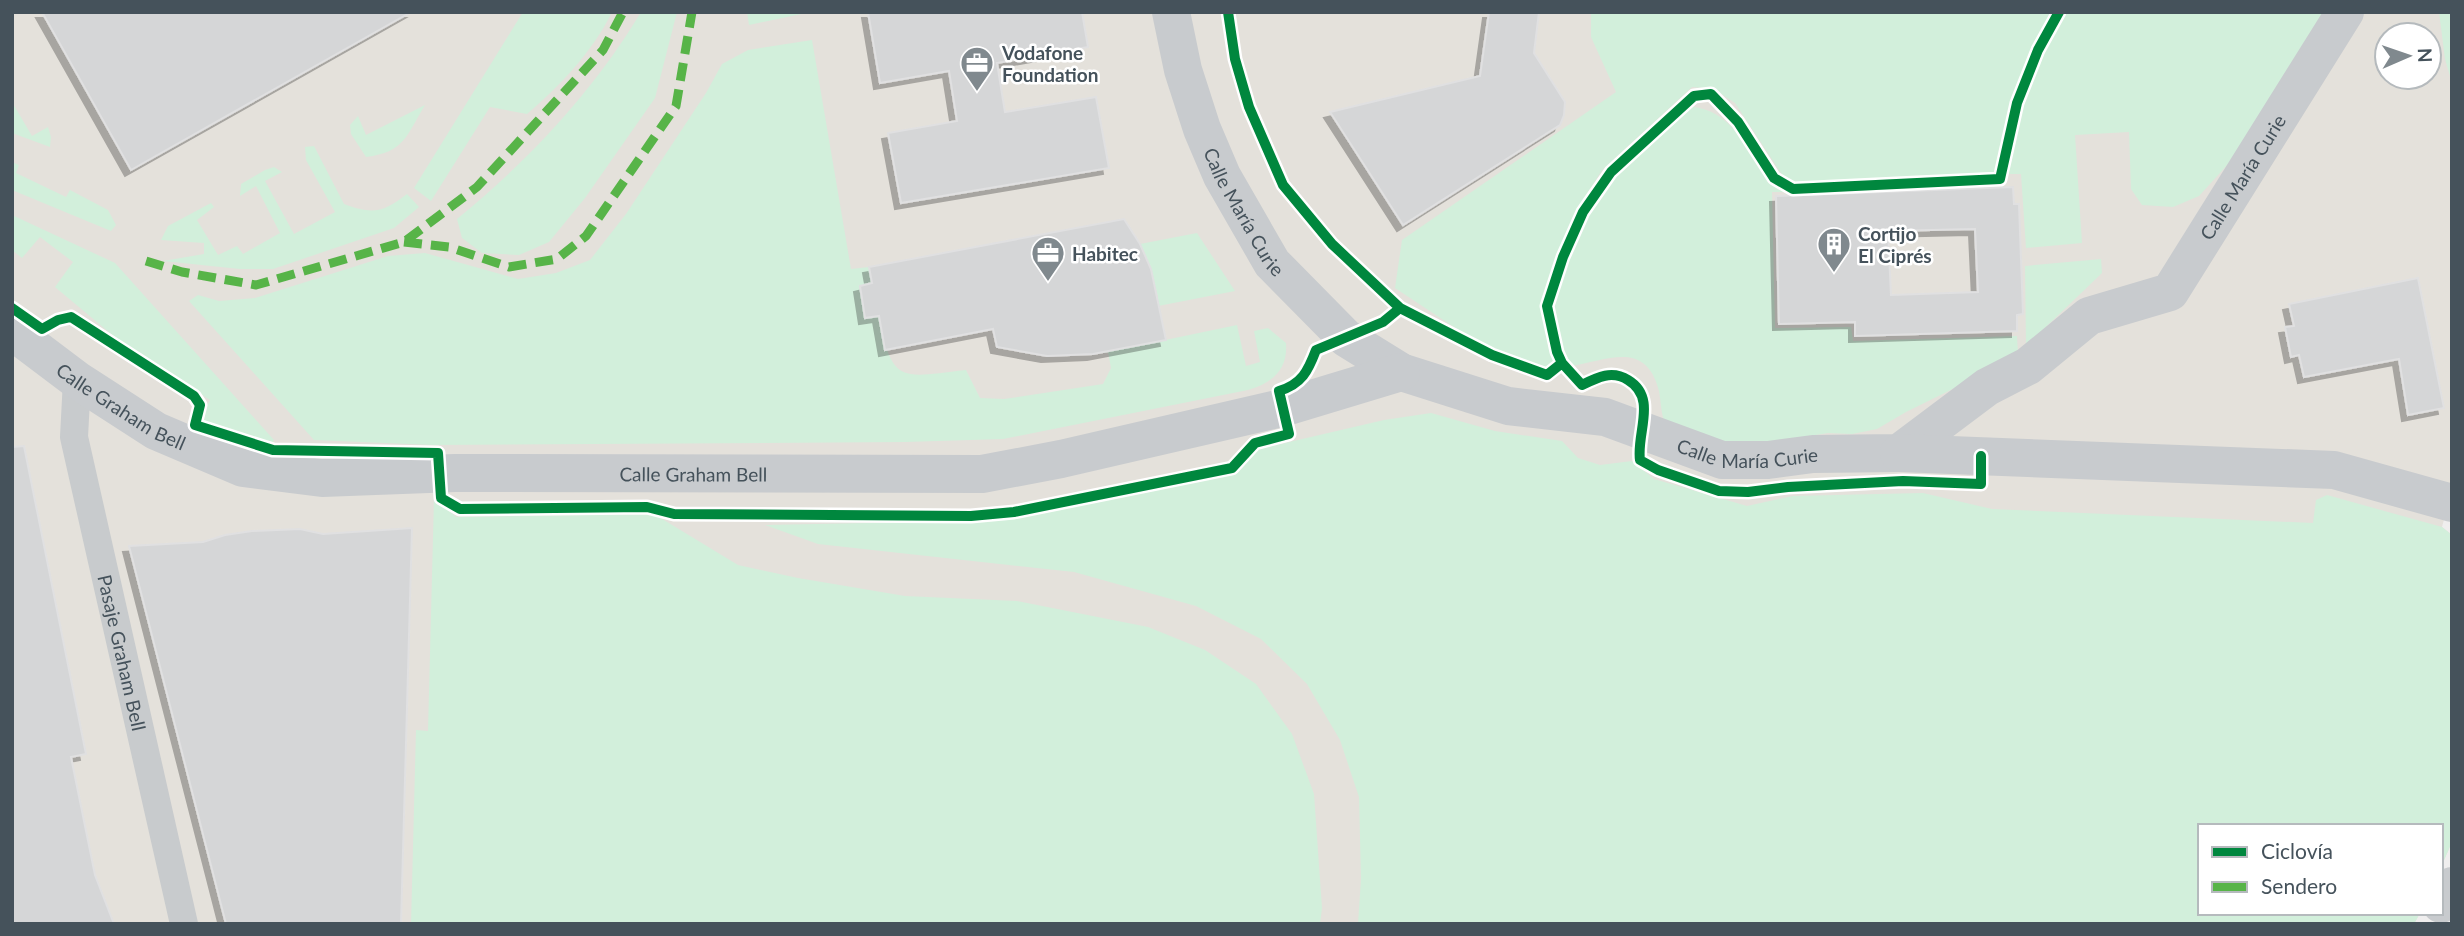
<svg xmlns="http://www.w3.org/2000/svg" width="2464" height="936" viewBox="0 0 2464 936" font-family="Lato,sans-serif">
<defs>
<filter id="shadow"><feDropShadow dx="-6" dy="6" stdDeviation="0" flood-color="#0004"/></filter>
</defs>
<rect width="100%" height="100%" fill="#efeeee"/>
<path fill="#e4e1db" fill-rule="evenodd" d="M12 12H2452V490L2442 527 2452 535V842L2441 867V826H2200V913H2420L2414 924H12ZM2387 35H2429V77H2387Z"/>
<path fill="#d2efdb" d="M523 12H612C593 51 560 86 527 114L490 107 431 201 414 188Z
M641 12H677L655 98 585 198 549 242 519 255 482 253 462 238 457 219C529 160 593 92 641 12Z
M747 12H811L749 25Z
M1591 12H2053C2049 27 2037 37 2031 51 2015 91 2006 132 1996 174L1799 184 1783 176 1735 103 1714 89 1692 87 1602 170 1576 211 1546 288 1542 310 1556 364 1544 371 1466 335 1395 288 1402 240 1616 92 1591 37Z
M2062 12H2318L2325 16 2229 163 2199 196 2173 207 2142 205 2131 189 2129 132 2075 135 2082 243 2026 248 2021 174H2008L2024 100 2042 50Z
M2439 12H2452V83L2445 59Z
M812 40 851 269 869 267 872 283 859 286 865 318 879 316C892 386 902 377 966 370L980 398 1004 399 1103 384 1111 368 1108 352 1104 353 1103 345 1125 341 1127 348 1237 325 1246 366 1260 362 1254 331 1268 328 1286 343C1288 370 1272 383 1248 390L1003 439 905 442 433 445 314 440 189 301 198 295 219 301 255 298 388 256 425 253 518 279 556 273 590 260 626 214 706 93 722 64 748 50Z
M12 102 32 136 48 127 51 137 50 147 12 133Z
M425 105C406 136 405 152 366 157L351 134 350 125 358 116 366 135Z
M1693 107C1738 111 1753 167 1786 192H1772L1775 328 1851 327 1853 341 2017 336 2018 354 1985 373 1906 412 1877 429 1852 434 1828 433 1747 446 1717 443 1665 424C1661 413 1661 402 1659 391 1646 340 1608 360 1572 366L1563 351 1552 311 1554 292 1580 230 1596 201 1617 173 1681 114Z
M314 146 344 204C373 215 384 212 407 194L419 207 394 228 273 269H240L163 261 204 254V243L161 240 168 226 211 203 214 207 197 220 218 255 237 246 243 254 280 233 256 186 240 196 241 184 265 170 274 167 282 172 265 181 294 234 335 212 306 160 305 147Z
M12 162 19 165 16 173 66 197 70 190 108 210 116 225 111 231 12 190Z
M12 215 115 263 274 440 272 444 266 446 200 420 210 400 122 343 55 287 73 262 40 237 22 258 12 250Z
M1197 233 1235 291 1153 307 1151 298 1158 297 1156 289 1140 244Z
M2101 259 2102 273 2026 346 2025 266Z
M1431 413 1495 431 1562 441 1578 458 1600 465 1632 461 1654 479 1747 506 1793 496 1923 493 1992 509 2313 523 2316 500 2327 495 2442 527 2452 535V842L2441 867V826H2200V913H2420L2414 924H1358L1361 879 1359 797 1340 740 1307 684 1261 639 1196 606 1074 572 818 544 765 525 972 521 1016 516 1233 472 1255 450 1384 420Z
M434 498 456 517 654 514 738 565 798 578 905 596 1017 601 1148 627 1205 650 1256 684 1292 734 1314 794 1322 908 1320 924H411L416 730 428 731Z"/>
<path fill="#d5d6d7" stroke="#e0e0e1" stroke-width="2" fill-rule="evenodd" filter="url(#shadow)" d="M42 12H411L131 170Z
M868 12H1082L1088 47 997 63 1005 112 1096 97 1109 168 901 203 888 133 957 121 949 71 880 83Z
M1489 12H1539L1534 53 1565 102 1564 115 1560 125 1403 225 1330 112 1480 76Z
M2013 187 2014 204H2019L2023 314 2017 315V331L1855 336V322L1779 324 1776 196ZM1975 229 1978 292 1891 295 1888 231Z
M1124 219 1140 244 1151 269 1166 340 1093 354 1047 356 997 347 993 329 885 350 879 316 865 318 860 286 872 283 869 267Z
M2418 278 2444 408 2408 415 2399 359 2304 377 2299 355 2291 357 2285 327 2294 326 2289 304Z
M24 446 86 754 71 757 95 875 114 924H12V447Z
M412 528 401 924H226L129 546 203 542 225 535 252 531 300 529 323 534Z"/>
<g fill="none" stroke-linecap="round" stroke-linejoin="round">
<path stroke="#c8cbcd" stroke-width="28" id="s1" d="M77 380 74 437 184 924"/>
<g stroke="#c8cbce" stroke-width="38">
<path id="s2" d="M1171 12 1183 70 1202 129 1222 176 1272 263 1346 338 1401 372 1508 406 1605 417 1722 460H1768L1813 454 1899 453 1987 387 2028 366 2089 316 2170 292 2345 12"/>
<path id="s3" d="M12 331 77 380 156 431 243 468 322 478 455 473 982 474 1061 459 1282 408 1401 372"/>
<path d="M1899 453 2334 470 2452 503"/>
<path d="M2441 904 2452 886"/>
</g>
<path stroke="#57b448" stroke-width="9" stroke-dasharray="18 9" stroke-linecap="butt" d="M404 242 449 247 509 267 557 259 586 236 676 106 692 12
M146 261 182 272 256 285 404 242 477 187 603 50 623 12"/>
<defs>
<path id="cycleway" d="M1228 12 1235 59 1249 107 1283 185 1332 244 1400 308 1492 355 1547 375 1562 363 1557 352 1547 306 1563 257 1583 212 1611 172 1694 96 1711 94 1738 122 1774 178 1793 189 2000 179 2017 103 2038 50 2059 12
M12 308 42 329 58 320 71 317 194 396 200 405 195 425 273 450 438 453 441 498 460 509 647 507 674 514 971 516 1014 512 1232 468 1255 443 1289 434 1279 391C1302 384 1308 371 1316 350L1383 322 1400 308
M1562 363 1582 385C1598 377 1612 370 1628 380 1658 398 1636 433 1640 460L1658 470 1719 491 1748 492 1788 487 1903 481 1981 484V456"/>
</defs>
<use href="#cycleway" stroke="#fff" stroke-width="15"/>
<use href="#cycleway" stroke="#00873e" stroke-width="10"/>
</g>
<defs>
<symbol id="office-pin" viewBox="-11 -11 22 30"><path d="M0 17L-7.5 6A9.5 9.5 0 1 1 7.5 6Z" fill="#80898e" stroke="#fff"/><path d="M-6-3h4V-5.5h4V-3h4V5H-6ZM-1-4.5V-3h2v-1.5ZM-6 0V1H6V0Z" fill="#fff"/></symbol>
<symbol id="building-pin" viewBox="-11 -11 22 30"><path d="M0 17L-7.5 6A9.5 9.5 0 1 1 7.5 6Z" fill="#80898e" stroke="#fff"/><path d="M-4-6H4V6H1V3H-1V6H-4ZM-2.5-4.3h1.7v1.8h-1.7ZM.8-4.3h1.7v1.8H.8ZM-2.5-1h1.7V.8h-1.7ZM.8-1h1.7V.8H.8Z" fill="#fff"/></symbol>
</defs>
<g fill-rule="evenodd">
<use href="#office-pin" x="958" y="44" width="38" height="52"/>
<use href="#building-pin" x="1815" y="225" width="38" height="52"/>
<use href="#office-pin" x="1029" y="234" width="38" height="52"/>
</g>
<g text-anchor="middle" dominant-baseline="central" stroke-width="5" stroke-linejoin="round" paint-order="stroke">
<g font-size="19" font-weight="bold" fill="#45525b" stroke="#fff" text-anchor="start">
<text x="1002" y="52">Vodafone<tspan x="1002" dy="22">Foundation</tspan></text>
<text x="1858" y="233">Cortijo<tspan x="1858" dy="22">El Ciprés</tspan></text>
<text x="1072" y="253">Habitec</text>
</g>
<g font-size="19" fill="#45525b" stroke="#fff">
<text stroke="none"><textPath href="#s2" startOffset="1410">Calle María Curie</textPath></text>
<text stroke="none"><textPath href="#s2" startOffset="214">Calle María Curie</textPath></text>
<text stroke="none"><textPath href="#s3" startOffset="133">Calle Graham Bell</textPath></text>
<text stroke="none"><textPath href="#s2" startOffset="802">Calle María Curie</textPath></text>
<text stroke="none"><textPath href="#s3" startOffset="721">Calle Graham Bell</textPath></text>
<text stroke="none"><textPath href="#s1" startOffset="278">Pasaje Graham Bell</textPath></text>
</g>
</g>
<rect width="2464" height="936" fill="none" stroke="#45525b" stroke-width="28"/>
<rect x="2198" y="824" width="245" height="91" fill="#ffffff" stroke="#b5babd" stroke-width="2"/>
<rect x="2212" y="847" width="35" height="10" fill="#00873e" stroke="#b5babd" stroke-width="2"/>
<text x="2261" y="859" font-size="21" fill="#45525b">Ciclovía</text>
<rect x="2212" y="882" width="35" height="10" fill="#57b448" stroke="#b5babd" stroke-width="2"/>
<text x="2261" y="894" font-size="21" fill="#45525b">Sendero</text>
<g transform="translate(2408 56) rotate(88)"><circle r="33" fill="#ffffff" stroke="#b5babd" stroke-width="2"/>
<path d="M0-5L12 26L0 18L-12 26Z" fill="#80898e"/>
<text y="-10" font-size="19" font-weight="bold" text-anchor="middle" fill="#45525b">N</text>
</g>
</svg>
